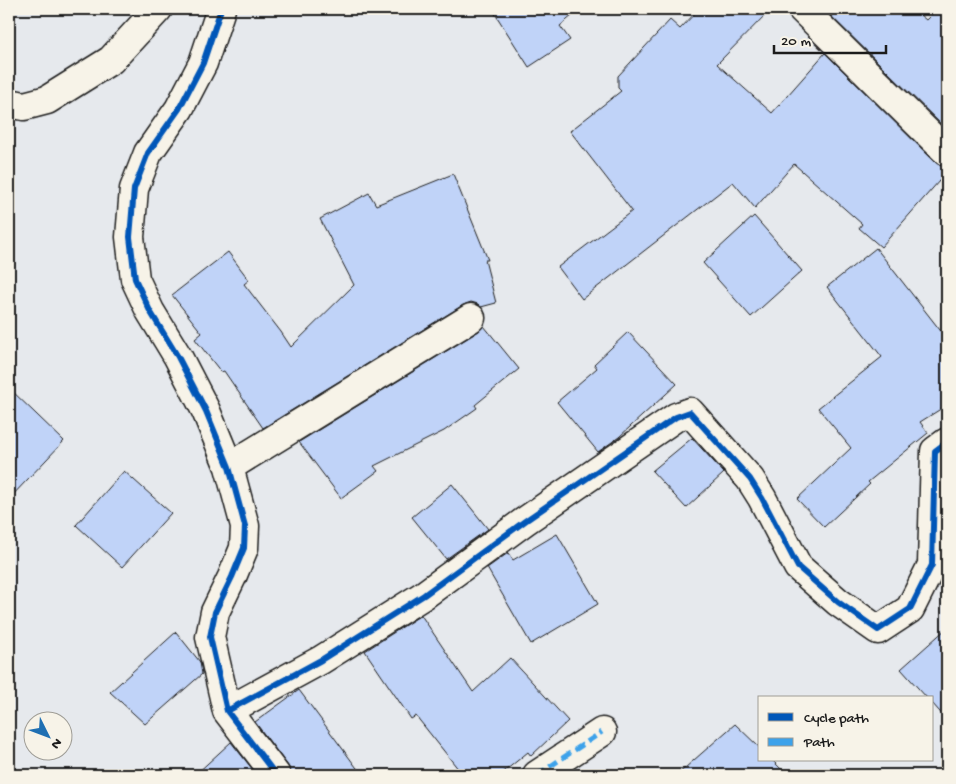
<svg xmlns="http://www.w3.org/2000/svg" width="956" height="784" viewBox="0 0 956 784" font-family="'Gochi Hand',sans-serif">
<rect width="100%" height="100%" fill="#e6e9ed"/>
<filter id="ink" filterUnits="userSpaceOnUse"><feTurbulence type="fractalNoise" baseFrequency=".02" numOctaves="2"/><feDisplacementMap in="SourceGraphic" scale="10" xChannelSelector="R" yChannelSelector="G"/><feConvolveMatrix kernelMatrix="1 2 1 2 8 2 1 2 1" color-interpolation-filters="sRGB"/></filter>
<g filter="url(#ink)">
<path fill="#c0d3f8" stroke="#1c1c1c" d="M492 9H580L560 26 570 40 529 67Z
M699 9H771L717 64 772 113 825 53 936 163 943 167H947V172L881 247 859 228 862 224 794 164 755 208 733 182 582 299 558 267 632 211 570 131 621 91 618 88V76L670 20 680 29Z
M824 9H913L926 20 937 9H947V130Z
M453 174 488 260H485L496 303 481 307 478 304 471 302 463 305 263 428 224 371 221 372 195 339 202 333 172 295 228 252 249 280 244 284 281 332 291 347 354 285 320 219 369 193 376 205Z
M754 216 802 271 751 317 703 263Z
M876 248 947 339V405L920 422 928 433 868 482 870 484 824 527 797 499 851 448 818 408 882 357 827 287Z
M484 326 519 369 475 405 477 408 444 431 374 466 378 471 341 498 299 442 479 331Z
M628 332 677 384 619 437 598 452 557 402 597 368 594 364Z
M9 388 64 441 9 499Z
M692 438 724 473 686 508 652 471Z
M124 471 171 513 122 567 76 525Z
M452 484 488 529 446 559 412 517Z
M557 534 598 604 531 644 487 568 508 553 513 560Z
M421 615 473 692 510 658 568 721 531 756 528 752 500 775H463L416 716 411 719 365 651Z
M947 628V720L932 703V698H927L901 669Z
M176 632 200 662 202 674 145 724 110 692Z
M299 690 362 775H291V772L288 766 255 722Z
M735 724 760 748V760H772L787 775H677Z
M231 742 257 775H195Z"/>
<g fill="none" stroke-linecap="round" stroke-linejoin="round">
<defs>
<path id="minor" d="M221 9 203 63 179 109 148 153 134 189 130 237 135 279 150 311 178 357 206 411 229 467 245 526 244 548 232 577 215 612 210 637 227 711 276 775
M802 9 947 152
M9 103 24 106 47 100 111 60 158 9
M229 467 471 318
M227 711 321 660 424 595 525 521 676 417 690 412 750 479 762 498 798 567 838 602 878 630 910 609 932 565 935 451 947 442
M537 775 602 732"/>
</defs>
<use href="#minor" stroke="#1c1c1c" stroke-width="31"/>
<use href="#minor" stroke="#f7f3e8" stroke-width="28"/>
<path stroke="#3da2ea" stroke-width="5" stroke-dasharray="10 5" stroke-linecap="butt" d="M537 775 602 732"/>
<defs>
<path id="cycleway" d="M221 9 203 63 179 109 148 153 134 189 130 237 135 279 150 311 178 357 206 411 229 467 245 526 244 548 232 577 215 612 210 637 227 711 276 775
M227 711 321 660 424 595 525 521 676 417 690 412 750 479 762 498 798 567 838 602 878 630 910 609 932 565 935 451 947 442"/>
</defs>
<use href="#cycleway" stroke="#f7f3e8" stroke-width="9"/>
<use href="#cycleway" stroke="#0057b8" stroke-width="6"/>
</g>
</g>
<rect width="956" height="784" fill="none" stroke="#f7f3e8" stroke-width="30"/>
<rect x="15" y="15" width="926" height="754" fill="none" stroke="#1c1c1c" stroke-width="2" filter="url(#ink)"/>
<rect x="758" y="696" width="175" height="65" fill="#f7f3e8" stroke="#9f9d96"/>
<rect x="768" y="713" width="25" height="8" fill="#0057b8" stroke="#9f9d96"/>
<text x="804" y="722" font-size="15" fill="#1c1c1c">Cycle path</text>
<rect x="768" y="738" width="25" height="8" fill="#3da2ea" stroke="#9f9d96"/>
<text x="804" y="746" font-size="15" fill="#1c1c1c">Path</text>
<g transform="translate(48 736) rotate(132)"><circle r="24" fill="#f7f3e8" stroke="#9f9d96"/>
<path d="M0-4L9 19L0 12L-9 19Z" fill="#1f6fb2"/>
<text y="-8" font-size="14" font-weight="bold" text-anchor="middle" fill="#1c1c1c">N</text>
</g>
<path d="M774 45v8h112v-8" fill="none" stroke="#1c1c1c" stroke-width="2.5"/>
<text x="781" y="45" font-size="15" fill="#1c1c1c" stroke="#f7f3e8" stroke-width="4" paint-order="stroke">20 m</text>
</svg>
